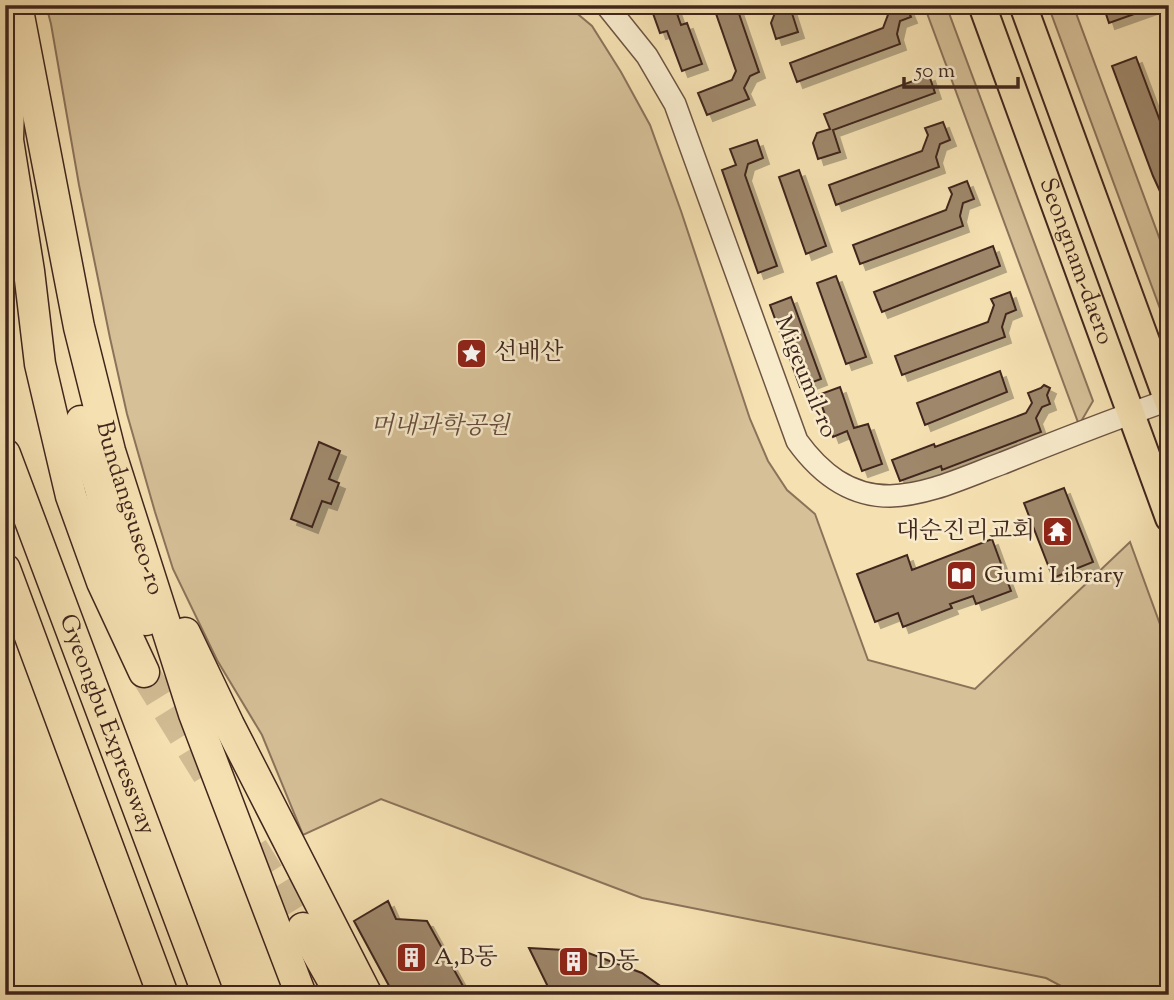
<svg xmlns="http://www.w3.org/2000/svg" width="1174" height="1000" viewBox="0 0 1174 1000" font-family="'Sorts Mill Goudy','Noto Serif KR',serif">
<defs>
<filter id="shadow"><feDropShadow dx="6" dy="6" stdDeviation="0" flood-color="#0004"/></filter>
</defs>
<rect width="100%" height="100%" fill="#f5e0b1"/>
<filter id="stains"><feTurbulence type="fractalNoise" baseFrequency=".00286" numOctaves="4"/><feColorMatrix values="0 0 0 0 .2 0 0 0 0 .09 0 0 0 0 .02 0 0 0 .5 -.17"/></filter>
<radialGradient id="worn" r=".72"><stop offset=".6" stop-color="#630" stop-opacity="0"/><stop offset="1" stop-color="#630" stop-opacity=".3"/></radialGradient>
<path fill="#d6c098" stroke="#8b735a" stroke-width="2" d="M46 5H567L592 26 621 72 650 125 681 211 750 419 768 461 787 490 815 514 868 660 975 689 1130 542 1169 649V995H1078L1046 978 642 898 381 799 303 835 262 735 217 660 173 569 155 512 127 414 110 338 79 185 51 24Z
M924 5H946L1093 401 1079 425Z
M1048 5H1073L1169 264V333Z"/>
<path fill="#9e876a" stroke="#40261d" stroke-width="2" filter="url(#shadow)" d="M650 5H674L681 25 687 23 702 64 682 71 667 31 660 33Z
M713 5H736L759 72 750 76 744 88 749 99 707 115 698 93 732 80 736 71Z
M886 5H906L911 17 900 21 897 34 900 44 797 82 790 63 883 28 889 12Z
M1103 5H1154V7L1109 23Z
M790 7 798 32 776 39 771 23 775 13Z
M1136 57 1169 145V211L1153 176 1112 66Z
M929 75 935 93 833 130 840 152 818 159 813 143 817 133 830 129 824 114Z
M943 122 950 140 940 144 936 157 939 167 836 205 829 185 922 151 928 135 925 128Z
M757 140 763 158 748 164 745 175 777 266 758 273 722 170 736 165 730 149Z
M799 170 826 246 806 254 779 177Z
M967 181 974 199 963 203 960 216 963 226 860 264 853 245 946 210 952 194 949 188Z
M993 246 1000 266 882 312 874 292Z
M836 276 866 357 846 364 817 283Z
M1010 292 1016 310 1006 314 1002 327 1005 337 902 375 895 356 988 322 994 305 991 299Z
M791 297 821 379 800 387 770 305Z
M1000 371 1007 392 925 425 917 403Z
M1044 385 1050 388 1047 395 1050 404 1042 407 1036 418 1041 432 942 470 941 466 900 481 892 460 934 444 935 447 1026 413 1032 403 1028 393 1041 388Z
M840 387 854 428 868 424 882 464 862 471 847 431 833 437 818 395Z
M319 442 340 451 329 479 339 483 331 504 322 501 312 527 291 519Z
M1064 488 1093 562 1053 578 1024 503Z
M992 539 1011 591 976 604 973 596 950 604 952 608 903 627 898 613 875 622 857 574 907 555 912 570Z
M388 901 396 919 427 921 468 995H394L354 921Z
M529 948 583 951 642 973 673 995H552Z"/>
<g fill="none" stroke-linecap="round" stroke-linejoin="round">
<path stroke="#d1bb93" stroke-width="30" stroke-dasharray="30 15" stroke-linecap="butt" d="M144 672 212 782
M253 848 303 928"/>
<defs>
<path id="minor" d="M606 5 647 56 675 104 797 441C820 473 849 496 890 496 929 495 967 476 1003 463 1058 441 1113 419 1169 400"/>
<g id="major">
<path id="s1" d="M982 5 1169 518"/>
<path d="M1023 5 1169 404"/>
</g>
<g id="highway">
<path id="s2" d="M17 5 79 327 110 451 194 714 301 995"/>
<path d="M10 72 8 140 29 271 40 364 71 496 102 582 144 672"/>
<path d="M81 421 114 538 146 620"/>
<path id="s3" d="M5 454 208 995"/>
<path d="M5 569 163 995"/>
<path d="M185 633 229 725 367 995"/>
<path d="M303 928 341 995"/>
</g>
</defs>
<use href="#minor" stroke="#6d5442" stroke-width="24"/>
<use href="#major" stroke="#40261d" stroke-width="30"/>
<use href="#highway" stroke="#40261d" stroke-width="33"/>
<use href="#minor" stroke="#f8ebcc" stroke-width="21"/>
<use href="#major" stroke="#f5e0b1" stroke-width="26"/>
<use href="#highway" stroke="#f5e0b1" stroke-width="30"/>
</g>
<defs>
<symbol id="sight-square" viewBox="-11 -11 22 22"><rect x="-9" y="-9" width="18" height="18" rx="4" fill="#8f2418" stroke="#f8ebcc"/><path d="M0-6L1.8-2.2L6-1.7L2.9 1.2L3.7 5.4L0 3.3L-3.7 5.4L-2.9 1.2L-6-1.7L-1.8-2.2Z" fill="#fff"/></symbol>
<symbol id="temple-square" viewBox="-11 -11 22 22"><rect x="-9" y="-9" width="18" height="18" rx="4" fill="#8f2418" stroke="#f8ebcc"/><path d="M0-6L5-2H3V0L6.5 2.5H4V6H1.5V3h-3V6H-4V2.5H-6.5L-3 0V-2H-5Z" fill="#fff"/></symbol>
<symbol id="library-square" viewBox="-11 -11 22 22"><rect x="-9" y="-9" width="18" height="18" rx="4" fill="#8f2418" stroke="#f8ebcc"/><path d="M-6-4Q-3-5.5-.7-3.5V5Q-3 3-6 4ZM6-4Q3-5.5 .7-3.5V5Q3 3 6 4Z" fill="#fff"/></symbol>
<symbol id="building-square" viewBox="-11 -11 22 22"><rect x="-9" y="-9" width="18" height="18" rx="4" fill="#8f2418" stroke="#f8ebcc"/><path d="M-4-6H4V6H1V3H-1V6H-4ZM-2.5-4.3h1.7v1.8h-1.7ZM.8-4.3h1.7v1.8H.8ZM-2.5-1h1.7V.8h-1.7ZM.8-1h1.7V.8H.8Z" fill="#fff"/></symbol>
</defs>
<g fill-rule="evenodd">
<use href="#sight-square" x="454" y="336" width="35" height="35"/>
<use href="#temple-square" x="1040" y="514" width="35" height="35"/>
<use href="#library-square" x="944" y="558" width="35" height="35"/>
<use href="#building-square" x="394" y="940" width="35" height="35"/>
<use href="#building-square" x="556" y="944" width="35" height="35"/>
</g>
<g text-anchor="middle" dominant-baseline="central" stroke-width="5" stroke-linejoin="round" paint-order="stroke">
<g font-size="24" fill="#40261d" stroke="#f8ebcc">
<text stroke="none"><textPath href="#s1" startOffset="273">Seongnam-daero</textPath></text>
<text transform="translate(805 377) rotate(68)">Migeumil-ro</text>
<text stroke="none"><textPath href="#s2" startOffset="516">Bundangsuseo-ro</textPath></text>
<text stroke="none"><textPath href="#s3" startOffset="289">Gyeongbu Expressway</textPath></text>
</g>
<g font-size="24" fill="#40261d" stroke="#f8ebcc" text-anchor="start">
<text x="494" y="353">선배산</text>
<text x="1035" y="532" text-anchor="end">대순진리교회</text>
<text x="984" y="576">Gumi Library</text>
<text x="434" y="958">A,B동</text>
<text x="597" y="962">D동</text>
</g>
<g font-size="24" font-style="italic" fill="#664c3c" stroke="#f8ebcc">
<text x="440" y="427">머내과학공원</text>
</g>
</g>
<rect width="1174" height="1000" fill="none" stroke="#f5e0b1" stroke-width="28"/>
<rect x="7" y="7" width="1160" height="986" fill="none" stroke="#40261d" stroke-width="3.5"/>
<rect x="14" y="14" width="1146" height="972" fill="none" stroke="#40261d" stroke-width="2"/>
<path d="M904 77v10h114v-10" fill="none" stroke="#40261d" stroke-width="3.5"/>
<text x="915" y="77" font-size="21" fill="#40261d" stroke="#f8ebcc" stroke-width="5" paint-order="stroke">50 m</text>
<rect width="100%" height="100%" filter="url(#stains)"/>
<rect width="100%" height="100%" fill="url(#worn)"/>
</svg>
